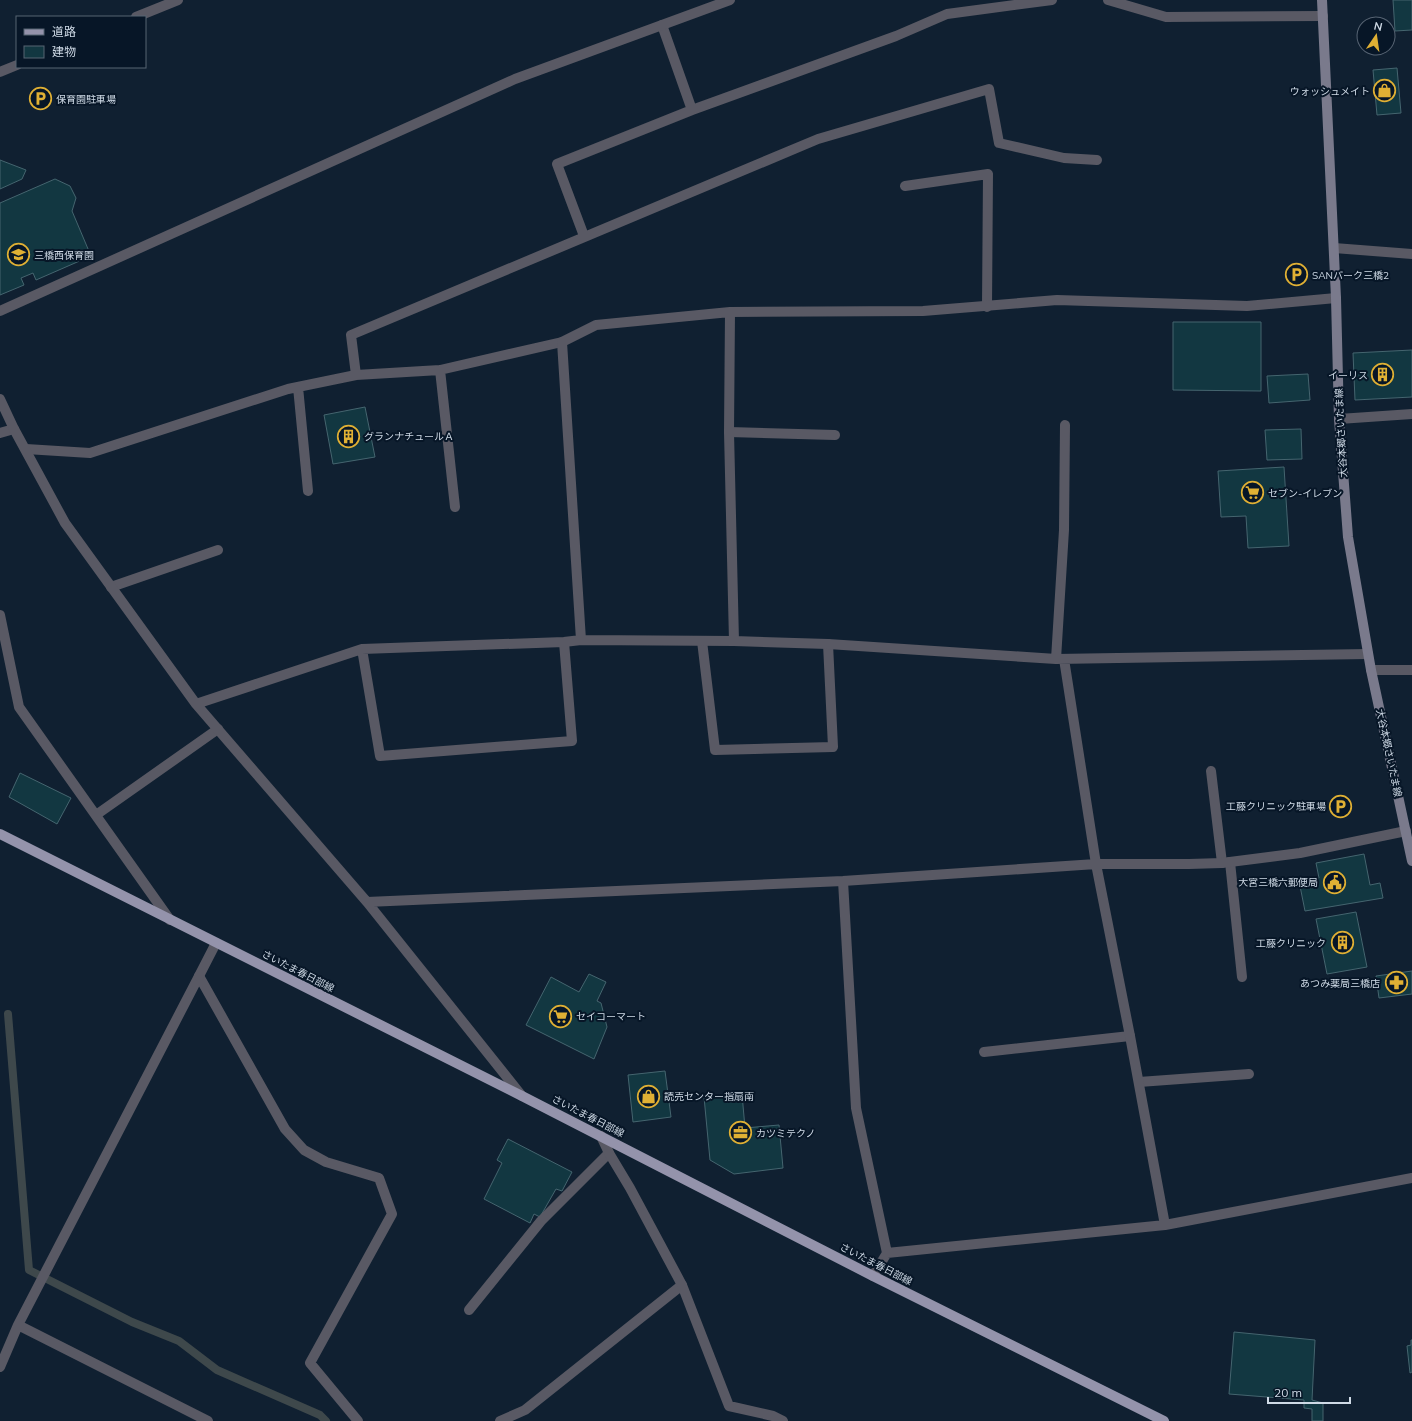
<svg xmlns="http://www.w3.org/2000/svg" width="1412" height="1421" viewBox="0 0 1412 1421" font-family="Mulish,'Noto Sans JP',sans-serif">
<rect width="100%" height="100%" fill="#102031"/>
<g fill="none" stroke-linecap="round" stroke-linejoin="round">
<path stroke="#3e484b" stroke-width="8" d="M8 1014 29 1270 132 1322 179 1341 217 1370 320 1415 326 1421"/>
</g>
<path fill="#123741" stroke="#45656f" d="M1393 0H1412V30L1395 31Z
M1397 68 1401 113 1377 115 1373 70Z
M0 160 26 170 22 179 0 189Z
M55 179 70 186 76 198 72 211 91 256 36 280 33 273 21 278 24 285 0 295V203Z
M1173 322H1261V391L1173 390Z
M1412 350V397L1355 400 1353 353Z
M1308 374 1310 400 1269 403 1267 376Z
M365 407 375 457 333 464 324 415Z
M1301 429 1302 459 1267 460 1265 430Z
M1284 467 1289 546 1248 548 1246 516 1221 517 1218 471Z
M20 773 71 798 57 824 9 797Z
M1364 854 1370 885 1380 883 1383 898 1305 911 1299 881 1319 878 1316 863Z
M1356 912 1367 967 1327 974 1316 919Z
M1412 971V994L1379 998 1376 976Z
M589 974 606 982 597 1001 601 1003 607 1027 594 1059 526 1025 551 977 579 992Z
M665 1071 671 1117 633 1122 628 1075Z
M742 1094 745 1128 779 1125 783 1168 734 1174 710 1160 704 1097Z
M508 1139 572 1172 562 1191 556 1189 540 1217 534 1214 530 1223 484 1199 502 1163 497 1160Z
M1234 1332 1315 1340 1312 1400 1323 1403V1421H1312V1409L1304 1408V1400L1229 1394Z
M1411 1340H1412V1372L1410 1373 1407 1346 1411 1345Z"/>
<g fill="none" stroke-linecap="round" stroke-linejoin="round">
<path stroke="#595964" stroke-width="10" d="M1108 0 1166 17 1323 16
M662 25 692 110
M905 186 988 174 987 307
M584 236 557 164 692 110 896 36 947 14 1052 0
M440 370 455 507
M356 375 351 335 818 139 989 89 999 143 1064 158 1097 160
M298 387 308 491
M729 432 835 435
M0 433 14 429
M26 449 90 453 288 389 356 375 440 370 562 342
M111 587 218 550
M0 615 19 707 170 920
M702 641 715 750 833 747 828 644
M1211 771 1222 863
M96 815 218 729
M1230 862 1242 977
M199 976 285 1129 304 1150 326 1162 379 1178 392 1214 310 1363 358 1421
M984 1052 1130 1036
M1139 1082 1249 1074
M469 1310 541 1221 609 1153
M18 1325 208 1421
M0 1367 18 1325 199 976
M500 1421 525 1410 682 1285"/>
<path stroke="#595964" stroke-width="10" d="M136 17 178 0
M0 72 17 65
M1334 248 1412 254
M0 311 515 79 730 0
M730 312 729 432 734 641
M0 399 14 429 65 523 196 704 367 902 522 1096
M1339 419 1412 414
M581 640 562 342 596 325 730 312 923 311 1057 300 1247 306 1336 298
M362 649 380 756 572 741 564 642
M1056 659 1064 530 1065 425
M1064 659 1096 864 1130 1036 1165 1225
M1371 670H1412
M196 704 362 649 564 642 581 640 734 641 828 644 1056 659 1368 654
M843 881 856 1108 887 1253
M367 902 843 881 1096 864H1189L1222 863 1300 853 1406 831
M199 976 216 943
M601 1136 609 1153 630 1188 682 1285 729 1406 773 1416 783 1421
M873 1276 887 1253 1165 1225 1412 1178"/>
<path stroke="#7a7a8c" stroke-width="10" d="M1322 0 1336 298 1339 419 1348 537 1371 670 1412 861"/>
<path stroke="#9493ab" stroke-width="10" d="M0 834 522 1096 873 1276 1164 1421"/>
</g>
<defs>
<symbol id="shop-ring" viewBox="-11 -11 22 22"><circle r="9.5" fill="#071627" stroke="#e0b034" stroke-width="1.5"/><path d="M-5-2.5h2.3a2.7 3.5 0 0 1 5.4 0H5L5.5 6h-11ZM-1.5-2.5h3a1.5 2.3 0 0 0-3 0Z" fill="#e0b034"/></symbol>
<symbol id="parking-ring" viewBox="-11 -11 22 22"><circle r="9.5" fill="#071627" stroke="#e0b034" stroke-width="1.5"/><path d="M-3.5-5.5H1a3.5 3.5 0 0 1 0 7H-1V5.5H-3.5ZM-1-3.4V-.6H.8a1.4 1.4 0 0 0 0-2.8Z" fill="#e0b034"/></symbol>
<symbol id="school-ring" viewBox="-11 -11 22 22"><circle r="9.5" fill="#071627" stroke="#e0b034" stroke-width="1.5"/><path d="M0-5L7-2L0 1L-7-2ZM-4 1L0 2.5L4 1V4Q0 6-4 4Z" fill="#e0b034"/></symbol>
<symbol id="building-ring" viewBox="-11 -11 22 22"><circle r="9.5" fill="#071627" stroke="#e0b034" stroke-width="1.5"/><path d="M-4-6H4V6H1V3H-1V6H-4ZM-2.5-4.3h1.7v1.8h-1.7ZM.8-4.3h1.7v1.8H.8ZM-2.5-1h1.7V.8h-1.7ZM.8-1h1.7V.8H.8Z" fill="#e0b034"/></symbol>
<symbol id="supermarket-ring" viewBox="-11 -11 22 22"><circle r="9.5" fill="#071627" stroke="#e0b034" stroke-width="1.5"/><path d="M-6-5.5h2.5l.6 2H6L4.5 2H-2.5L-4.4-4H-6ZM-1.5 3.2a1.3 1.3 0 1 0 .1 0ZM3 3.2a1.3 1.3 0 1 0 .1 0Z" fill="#e0b034"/></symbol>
<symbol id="civic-ring" viewBox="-11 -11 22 22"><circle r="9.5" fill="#071627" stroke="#e0b034" stroke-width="1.5"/><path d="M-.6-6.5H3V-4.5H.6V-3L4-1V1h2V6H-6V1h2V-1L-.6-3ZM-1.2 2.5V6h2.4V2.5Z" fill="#e0b034"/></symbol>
<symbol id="pharmacy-ring" viewBox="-11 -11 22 22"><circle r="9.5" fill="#071627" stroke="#e0b034" stroke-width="1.5"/><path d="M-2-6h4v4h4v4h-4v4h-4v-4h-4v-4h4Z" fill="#e0b034"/></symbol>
<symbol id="office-ring" viewBox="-11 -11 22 22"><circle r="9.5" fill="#071627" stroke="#e0b034" stroke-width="1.5"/><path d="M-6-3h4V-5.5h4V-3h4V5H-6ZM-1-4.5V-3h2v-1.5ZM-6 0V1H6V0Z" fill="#e0b034"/></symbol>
</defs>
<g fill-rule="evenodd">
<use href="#shop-ring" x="1372" y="78" width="25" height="25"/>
<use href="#parking-ring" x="28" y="86" width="25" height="25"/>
<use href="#school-ring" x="6" y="242" width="25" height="25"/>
<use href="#parking-ring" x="1284" y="262" width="25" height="25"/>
<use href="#building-ring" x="1370" y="362" width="25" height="25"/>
<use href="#building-ring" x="336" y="424" width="25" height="25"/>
<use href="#supermarket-ring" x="1240" y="480" width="25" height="25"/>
<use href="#parking-ring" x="1328" y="794" width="25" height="25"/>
<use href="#civic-ring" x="1322" y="870" width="25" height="25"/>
<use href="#building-ring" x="1330" y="930" width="25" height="25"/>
<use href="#pharmacy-ring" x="1384" y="970" width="25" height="25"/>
<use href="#supermarket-ring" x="548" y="1004" width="25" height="25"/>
<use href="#shop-ring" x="636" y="1084" width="25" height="25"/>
<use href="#office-ring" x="728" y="1120" width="25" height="25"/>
</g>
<g text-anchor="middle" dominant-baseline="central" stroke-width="4" stroke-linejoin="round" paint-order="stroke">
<g font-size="10" fill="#cfdae6" stroke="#071627" text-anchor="start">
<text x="1370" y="91" text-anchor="end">ウォッシュメイト</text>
<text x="56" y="99">保育園駐車場</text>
<text x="34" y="255">三橋西保育園</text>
<text x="1312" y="275">SANパーク三橋2</text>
<text x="1368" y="375" text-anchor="end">イーリス</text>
<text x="364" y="436">グランナチュールＡ</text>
<text x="1268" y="493">セブン-イレブン</text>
<text x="1326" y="806" text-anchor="end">工藤クリニック駐車場</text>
<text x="1318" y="882" text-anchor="end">大宮三橋六郵便局</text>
<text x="1326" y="943" text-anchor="end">工藤クリニック</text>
<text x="1380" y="983" text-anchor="end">あつみ薬局三橋店</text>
<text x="576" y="1016">セイコーマート</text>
<text x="664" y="1096">読売センター指扇南</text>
<text x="756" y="1133">カツミテクノ</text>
</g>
<g font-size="10" fill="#cfdae6" stroke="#071627">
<text transform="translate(1341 433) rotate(-93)">大谷本郷さいたま線</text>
<text transform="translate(1389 753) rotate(78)">大谷本郷さいたま線</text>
<text transform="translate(298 971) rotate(27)">さいたま春日部線</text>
<text transform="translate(588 1116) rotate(27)">さいたま春日部線</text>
<text transform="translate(876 1264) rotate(27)">さいたま春日部線</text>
</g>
</g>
<rect x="16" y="16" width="130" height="52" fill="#071627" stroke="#576473"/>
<rect x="24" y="29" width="20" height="6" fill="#9493ab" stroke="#576473"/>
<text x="52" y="36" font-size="12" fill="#cfdae6">道路</text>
<rect x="24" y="46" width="20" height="12" fill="#123741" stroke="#576473"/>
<text x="52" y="56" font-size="12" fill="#cfdae6">建物</text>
<g transform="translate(1376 36) rotate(13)"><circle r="19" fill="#071627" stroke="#576473"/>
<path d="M0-3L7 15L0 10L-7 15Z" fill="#e0b034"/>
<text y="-6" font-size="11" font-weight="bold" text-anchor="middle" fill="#cfdae6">N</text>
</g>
<path d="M1268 1397v6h82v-6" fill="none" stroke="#cfdae6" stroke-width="2"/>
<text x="1274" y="1397" font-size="12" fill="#cfdae6" stroke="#071627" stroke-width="3" paint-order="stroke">20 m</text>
</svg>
